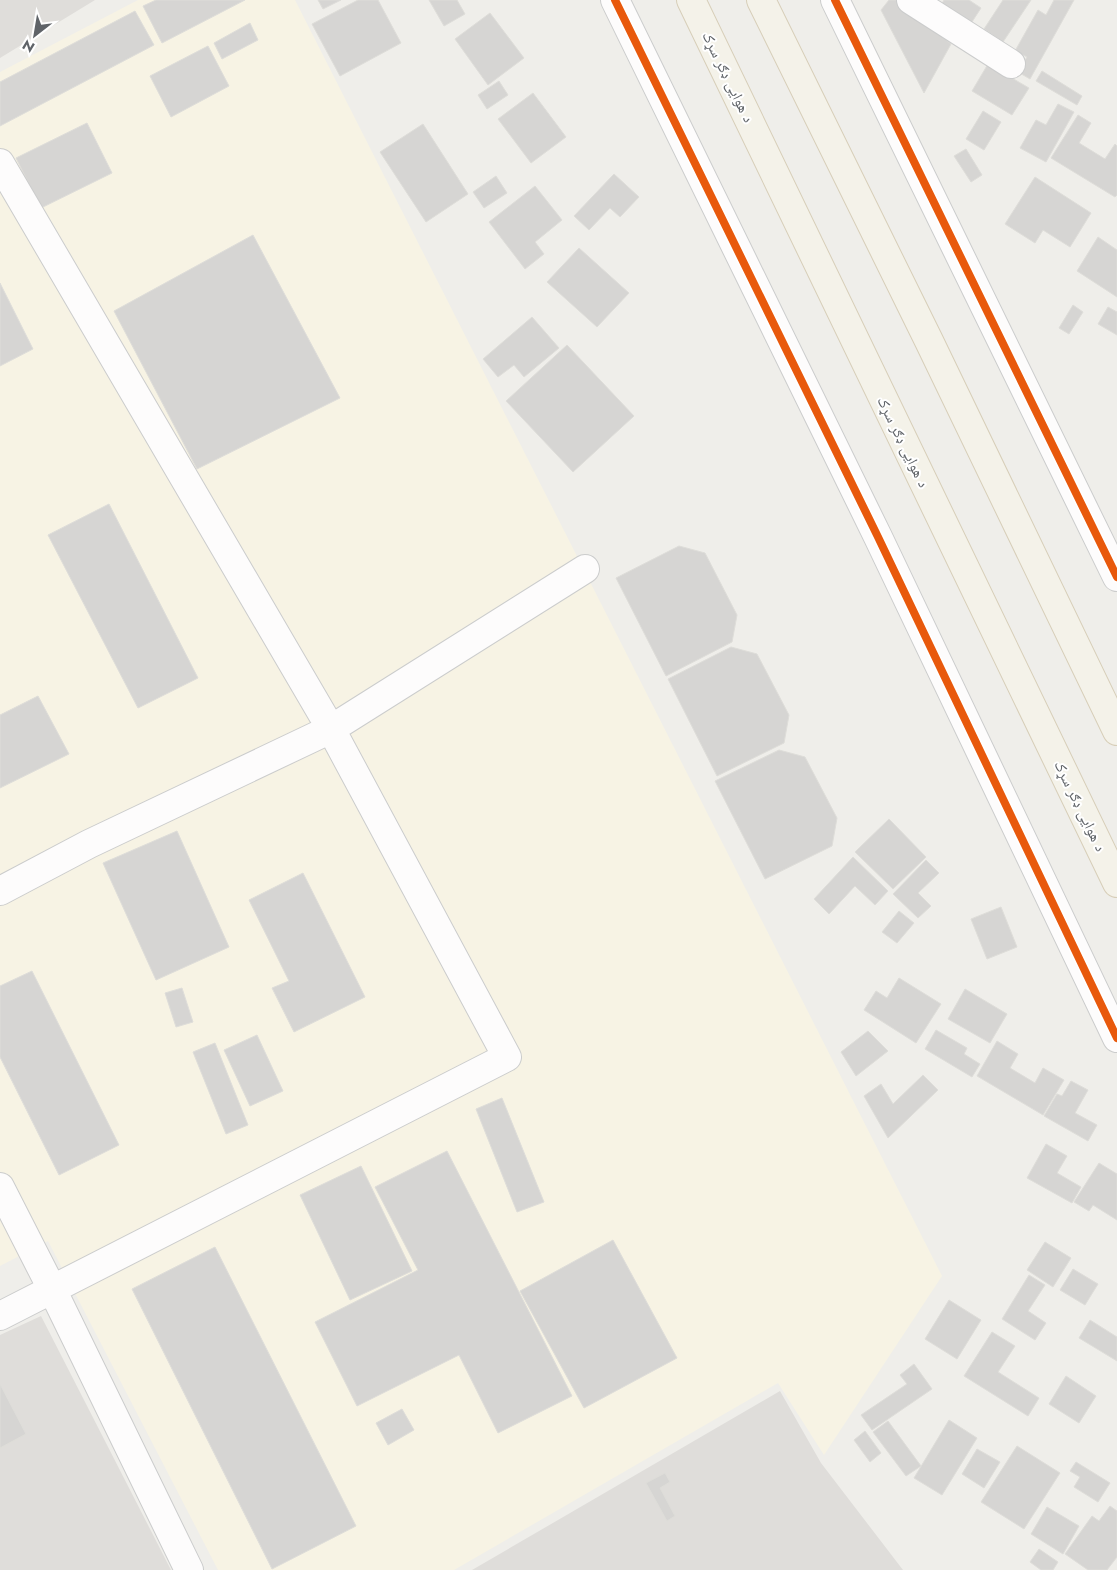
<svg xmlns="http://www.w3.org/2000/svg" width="1117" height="1570" viewBox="0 0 1117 1570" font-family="Jost,'Noto Naskh Arabic',sans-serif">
<rect width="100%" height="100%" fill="#efeeea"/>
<path fill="#f7f3e4" d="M138 0H295L942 1276 824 1455 778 1383 454 1570H218L48 1241 0 1266V72Z"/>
<path fill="#dfddda" d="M0 0H95L0 58Z
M41 1316 171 1570H0V1335Z
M780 1391 821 1463 903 1570H472Z"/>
<path fill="#d6d5d3" stroke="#deddd9" d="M156 0H245L162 43 143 6Z
M318 0H341L323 9Z
M358 0H378L401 43 340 76 312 24Z
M429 0H457L465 14 444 26Z
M889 0H897L951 44 924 93 881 10Z
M944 0H969L981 8 970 25 941 5Z
M1003 0H1031L1003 42 984 29Z
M1054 0H1074L1030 79 1018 72 1027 57 1015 51 1038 10 1046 15Z
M135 11 154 45 0 126V82Z
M490 13 524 58 488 85 455 39Z
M250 23 258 40 222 59 214 43Z
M208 46 229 86 171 117 150 76Z
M988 64 1029 88 1012 115 972 91Z
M1042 71 1082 96 1077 105 1036 81Z
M499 81 508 95 487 109 478 95Z
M533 93 566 137 531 163 498 119Z
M1058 104 1074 112 1046 162 1020 148 1036 120 1046 125Z
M983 111 1001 122 984 150 966 139Z
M1078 115 1091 123 1079 143 1105 159 1115 144 1117 146V195L1115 197 1051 158Z
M87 123 112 173 41 208 16 158Z
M423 124 468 194 426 222 380 152Z
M966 149 982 175 971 182 954 156Z
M614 174 639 197 620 217 610 208 589 230 574 216Z
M496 176 507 193 484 208 473 192Z
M1035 177 1091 213 1070 247 1043 230 1035 243 1005 224Z
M535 186 562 220 535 242 544 254 525 269 489 222Z
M253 235 340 398 197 469 114 311Z
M1098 237 1117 250V297L1077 271Z
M579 248 629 293 597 327 547 282Z
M0 283 33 349 0 366Z
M1073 305 1083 312 1069 334 1059 328Z
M1108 307 1117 312V335L1098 324Z
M532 317 559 348 524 377 514 365 498 377 483 359Z
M567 345 634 416 573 472 506 401Z
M109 504 198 678 138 708 48 535Z
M679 546 705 553 737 615 732 642 666 676 616 578Z
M731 647 757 654 789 715 784 743 717 776 668 679Z
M38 696 69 754 0 788V715Z
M779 750 805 757 837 818 832 846 765 879 715 781Z
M889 819 926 857 893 889 855 852Z
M177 831 229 947 156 980 103 863Z
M853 857 888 891 875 905 855 886 829 914 814 899Z
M926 860 939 873 918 893 931 906 918 918 893 894Z
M303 873 365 997 294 1032 272 988 289 981 249 900Z
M1001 907 1017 947 987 959 971 919Z
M899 911 914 923 897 943 882 932Z
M32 971 119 1145 59 1175 0 1057V986Z
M899 978 941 1004 916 1043 864 1010 876 991 887 998Z
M182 988 193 1022 176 1027 165 993Z
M965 989 1007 1014 990 1043 948 1019Z
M936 1030 967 1048 964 1054 980 1064 972 1077 925 1049Z
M868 1031 888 1051 856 1076 841 1052Z
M257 1035 283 1091 250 1106 224 1050Z
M997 1041 1018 1054 1010 1068 1035 1083 1043 1068 1064 1080 1043 1115 977 1076Z
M215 1043 248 1125 226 1134 193 1052Z
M923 1075 938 1090 888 1138 864 1096 881 1084 893 1104Z
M1071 1081 1088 1090 1075 1113 1097 1125 1088 1141 1044 1116 1057 1094 1062 1096Z
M502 1098 544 1202 517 1212 476 1109Z
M1046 1144 1067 1156 1057 1173 1081 1187 1072 1203 1027 1178Z
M447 1151 572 1396 498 1433 459 1355 357 1406 315 1322 418 1270 375 1187Z
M1099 1163 1117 1174V1220L1093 1205 1089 1211 1074 1202Z
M361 1166 412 1271 350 1300 300 1195Z
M613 1240 677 1358 584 1408 520 1291Z
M1045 1242 1071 1258 1053 1287 1027 1270Z
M215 1247 356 1526 272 1569 132 1289Z
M1073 1269 1098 1284 1085 1305 1060 1290Z
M1029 1275 1045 1285 1028 1311 1046 1323 1035 1340 1002 1319Z
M949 1300 981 1320 957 1359 925 1339Z
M1090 1320 1117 1337V1361L1079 1338Z
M992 1332 1015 1346 998 1372 1039 1398 1028 1416 964 1376Z
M914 1364 932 1389 872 1430 861 1415 907 1384 900 1375Z
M1066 1376 1096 1396 1079 1423 1049 1404Z
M0 1384 26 1434 0 1448Z
M402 1409 414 1430 388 1445 376 1423Z
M949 1420 977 1438 942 1495 914 1478Z
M888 1421 921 1466 906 1476 873 1432Z
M865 1431 881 1453 870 1462 854 1440Z
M1017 1446 1060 1473 1024 1529 981 1502Z
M977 1449 1000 1462 984 1488 962 1474Z
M1076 1462 1110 1483 1098 1502 1074 1487 1080 1477 1070 1471Z
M665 1473 670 1482 660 1488 675 1516 667 1521 646 1483Z
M1110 1506 1117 1511V1557L1107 1570H1088L1065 1554 1092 1516 1099 1521Z
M1047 1507 1079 1526 1063 1554 1031 1534Z
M1039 1549 1058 1562 1053 1570H1041L1030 1562Z"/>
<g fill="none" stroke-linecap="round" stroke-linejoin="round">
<defs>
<path id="minor" d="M615 0 878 537 1117 1038
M835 0 1117 577
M911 0 1011 64
M0 163 331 729 507 1057 0 1316
M0 891 89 844 331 729 585 569
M0 1187 52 1289 189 1570"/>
<path id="major" d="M691 0 1117 883
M761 0 929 341 1117 731"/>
</defs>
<use href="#minor" stroke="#cbcccc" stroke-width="30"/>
<use href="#major" stroke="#d7ceb8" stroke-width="30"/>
<use href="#minor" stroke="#fdfcfc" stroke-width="28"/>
<use href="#major" stroke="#f4f2e9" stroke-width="28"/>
<defs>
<path id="cycleway" d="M615 0 878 537 1117 1038
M835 0 1117 577"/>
</defs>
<use href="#cycleway" stroke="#fff" stroke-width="11"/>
<use href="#cycleway" stroke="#e8590c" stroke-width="8"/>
</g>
<g text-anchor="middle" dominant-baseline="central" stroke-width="4" stroke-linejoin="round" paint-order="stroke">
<g font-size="15" fill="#5f6368" stroke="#fff">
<text transform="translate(728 77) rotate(64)">د هوایی ډګر سړک</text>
<text transform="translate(903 442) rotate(64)">د هوایی ډګر سړک</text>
<text transform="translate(1080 806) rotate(64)">د هوایی ډګر سړک</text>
</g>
</g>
<g transform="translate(35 35) rotate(211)" stroke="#ffffff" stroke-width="4" paint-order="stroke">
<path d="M0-4L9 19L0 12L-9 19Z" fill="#5f6368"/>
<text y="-8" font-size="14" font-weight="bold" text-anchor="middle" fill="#5f6368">N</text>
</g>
</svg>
